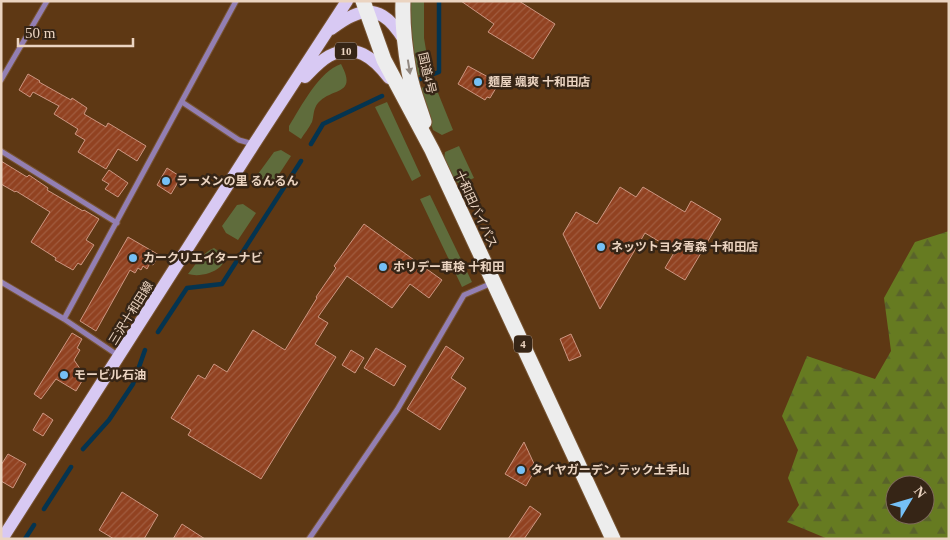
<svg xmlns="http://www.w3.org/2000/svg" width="950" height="540" viewBox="0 0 950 540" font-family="'Times New Roman','Noto Sans JP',serif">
<defs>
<pattern id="forest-firs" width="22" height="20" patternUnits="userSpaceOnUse" patternTransform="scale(1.25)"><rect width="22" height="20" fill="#667b21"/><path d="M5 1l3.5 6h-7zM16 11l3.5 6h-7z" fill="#59632b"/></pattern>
<pattern id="building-hatch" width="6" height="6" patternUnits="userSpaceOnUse" patternTransform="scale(1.25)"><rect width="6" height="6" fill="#914221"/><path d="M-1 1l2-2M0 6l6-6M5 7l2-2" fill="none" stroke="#a15c3f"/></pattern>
</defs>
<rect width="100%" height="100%" fill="#5e3814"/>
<path fill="#5f6c3c" d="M408 1H424V38L427 56 431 71 417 76 413 60Z
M341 64C358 96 332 87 318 103 313 109 314 116 312 122 309 128 304 134 301 139L289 131V126C301 107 319 71 341 64Z
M434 83 453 130 442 135 433 130 419 89Z
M387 102 421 176 412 181 375 107Z
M459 146 474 178 460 184 455 181 444 159 445 152Z
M281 150 291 156 270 188 259 180 258 174 274 152Z
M430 195 472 282 462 287 420 199Z
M243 204 256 213 238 240 226 233 222 226 237 205Z
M214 248 227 257C225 260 223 264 220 267 212 274 198 277 188 274 196 264 202 253 214 248Z"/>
<path fill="url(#forest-firs)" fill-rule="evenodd" d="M949 231V539H828L787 522 799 505 788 478 798 450 782 416 807 356 875 379 891 351 884 298 915 242ZM895 485H925V515H895Z"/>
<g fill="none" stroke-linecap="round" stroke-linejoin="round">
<path stroke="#043450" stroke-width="4.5" d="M418 80 439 72V1
M311 144 323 124 382 96
M158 332 187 288 222 284 301 161
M83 449 109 420 133 384 145 350
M44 509 71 467
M25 539 34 525"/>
</g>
<path fill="url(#building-hatch)" stroke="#cc9681" d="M461 1H519L555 24 533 59 488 32 494 24Z
M468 66 499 83 490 98 487 97 485 100 458 84Z
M28 74 40 81 39 82 71 100 72 98 87 108 84 114 106 127 108 123 146 146 137 161 118 149 106 169 78 152 85 140 75 134 78 129 54 114 59 106 33 92 30 97 19 90Z
M1 161 27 177 29 175 48 188 47 190 83 211 84 210 99 219 86 240 94 245 81 265 78 263 73 270 55 260 56 258 31 242 50 212 16 191 15 192 1 184Z
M167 168 181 177 171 194 157 185Z
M109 170 128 183 118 197 105 189 109 184 102 180Z
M620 187 636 197 643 187 685 212 691 201 721 219 685 280 665 268 675 251 645 233 600 309 563 234 576 212 597 224Z
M364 224 442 280 429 298 410 284 392 308 347 276 318 317 328 323 315 344 336 357 261 479 188 435 191 430 171 418 198 375 205 379 214 364 227 372 253 330 285 350 317 298 316 297 336 268 334 266Z
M128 237 159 255 153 265 150 263 147 269 143 266 141 270 138 268 135 273 130 270 96 331 80 321Z
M72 333 82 339 77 348 80 350 74 360 85 376 76 391 56 379 41 399 34 394Z
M571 334 581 356 569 361 560 339Z
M446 346 464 358 451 378 466 388 440 430 407 409Z
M376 348 406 366 394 386 364 368Z
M351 350 364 358 355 373 342 365Z
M43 413 53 420 43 436 33 430Z
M524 442 536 468 526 486 505 474Z
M8 454 26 464 13 488 1 481V465Z
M122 492 158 515 144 539H114L99 530Z
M530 506 541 514 524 539H508Z
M182 524 205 539H173Z"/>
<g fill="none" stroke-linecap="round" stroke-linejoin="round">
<defs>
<path id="street" d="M1 80 47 1
M182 102 239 140 253 144
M1 151 117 223
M1 282 64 319 119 356
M64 319 236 1
M309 539 397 410 464 295 492 283"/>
<path id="primary" d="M331 29C338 24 345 19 352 16 377 4 392 20 404 40
M305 77C312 70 320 61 329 56 355 42 374 58 389 78
M2 539 254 144 347 1"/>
<path id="highway" d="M363 1 384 60 432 150 613 539
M403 1C402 25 405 49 409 72 412 89 419 106 424 122"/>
</defs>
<use href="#street" stroke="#775433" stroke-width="7"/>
<use href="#primary" stroke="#775433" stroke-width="14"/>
<use href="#highway" stroke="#775433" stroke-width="17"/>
<use href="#street" stroke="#937fb3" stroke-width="5"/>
<use href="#primary" stroke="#d8c9f3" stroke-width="12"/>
<use href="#highway" stroke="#ededed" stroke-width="15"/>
</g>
<defs><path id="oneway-solid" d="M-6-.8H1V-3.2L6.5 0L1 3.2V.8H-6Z" transform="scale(1.25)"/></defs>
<use fill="#928982" href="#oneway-solid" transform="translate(409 67) rotate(81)"/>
<g fill="#75c0f6" stroke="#362516" stroke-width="2">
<circle cx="478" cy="82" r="5"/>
<circle cx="166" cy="181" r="5"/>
<circle cx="601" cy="247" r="5"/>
<circle cx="133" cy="258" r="5"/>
<circle cx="383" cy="267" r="5"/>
<circle cx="64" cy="375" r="5"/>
<circle cx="521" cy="470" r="5"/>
</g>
<g text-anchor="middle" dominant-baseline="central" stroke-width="5" stroke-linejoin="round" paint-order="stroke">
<g fill="#362516" stroke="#b5a08e" stroke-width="1">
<rect x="335" y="42.5" width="22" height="17" rx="4"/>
<rect x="514" y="335.5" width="18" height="17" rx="4"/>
</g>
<g font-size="11" font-weight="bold" fill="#ebd4c1">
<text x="346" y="51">10</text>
<text x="523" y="344">4</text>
</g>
<g font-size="12" fill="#ebd4c1" stroke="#362516">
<text transform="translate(427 73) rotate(77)">国道4号</text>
<text transform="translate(476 209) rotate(65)">十和田バイパス</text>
<text transform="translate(131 313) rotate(-58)">三沢十和田線</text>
</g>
<g font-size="12" font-weight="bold" fill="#ebd4c1" stroke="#362516" text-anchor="start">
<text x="488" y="82">麺屋 颯爽 十和田店</text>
<text x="176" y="181">ラーメンの里 るんるん</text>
<text x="611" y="247">ネッツトヨタ青森 十和田店</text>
<text x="143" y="258">カークリエイターナビ</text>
<text x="393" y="267">ホリデー車検 十和田</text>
<text x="74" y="375">モービル石油</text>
<text x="531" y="470">タイヤガーデン テック土手山</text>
</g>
</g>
<rect width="950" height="540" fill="none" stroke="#ebd4c1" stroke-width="5"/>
<g transform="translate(910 500) rotate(52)"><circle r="24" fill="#362516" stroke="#7e6b5a"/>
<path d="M0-4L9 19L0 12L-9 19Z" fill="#75c0f6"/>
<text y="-8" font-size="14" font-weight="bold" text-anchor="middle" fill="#ebd4c1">N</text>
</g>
<path d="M18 38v8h115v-8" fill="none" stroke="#ebd4c1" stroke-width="2.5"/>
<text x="25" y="38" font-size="15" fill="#ebd4c1" stroke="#362516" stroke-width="4" paint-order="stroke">50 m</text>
</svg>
